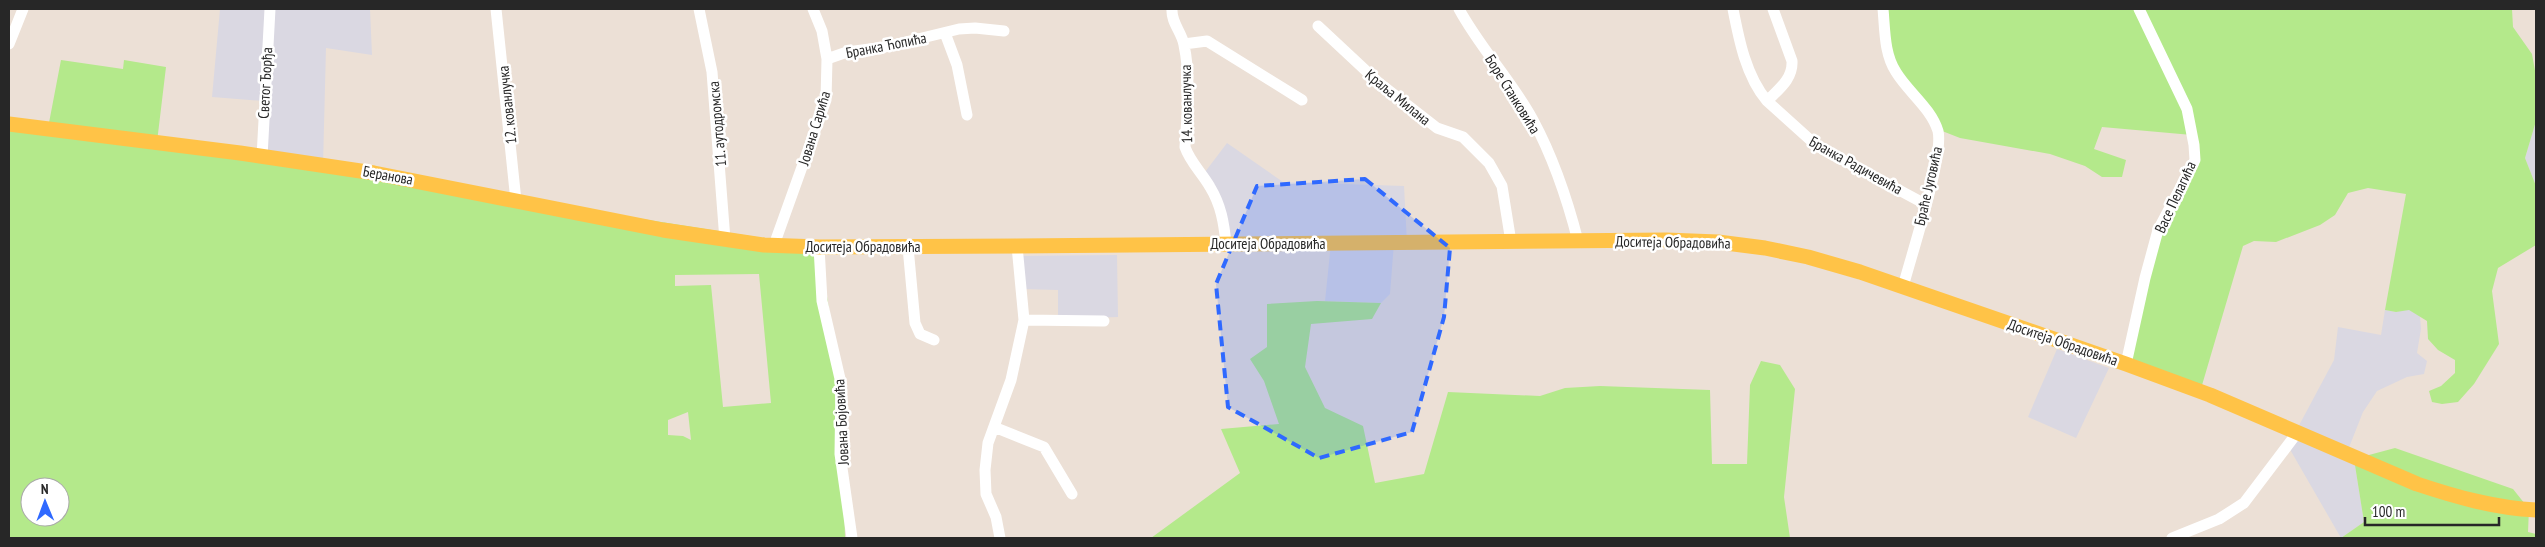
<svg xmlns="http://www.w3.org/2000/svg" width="2545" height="547" viewBox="0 0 2545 547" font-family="'PT Sans Narrow',sans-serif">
<rect width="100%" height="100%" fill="#ece0d6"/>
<path fill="#dad8e2" d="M220 9H370L372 55 326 48 323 165 262 157 264 101 212 97Z
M2536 121V186L2525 158Z
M1227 143 1283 182 1404 186 1407 242 1394 243 1390 294 1381 303 1325 301 1331 243 1226 244 1223 213 1202 176Z
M1117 255 1118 317 1058 319V290L1021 289 1018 256Z
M2409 309 2420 316 2421 329 2417 353 2427 361 2424 374 2407 377 2377 391 2363 412 2346 455 2354 459 2364 522 2341 538 2288 446 2334 360 2338 327 2381 335 2385 310 2396 312Z
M2057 349 2109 368 2076 438 2028 417Z"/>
<path fill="#b4e98b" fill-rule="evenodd" d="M1883 9H2512L2513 27 2532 54 2536 76V121L2525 158 2536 186V245L2498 268 2492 291 2499 344 2474 384 2458 402 2442 404 2432 402 2429 391 2441 386 2455 373V360L2438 350 2428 339 2427 321 2409 310 2396 312 2385 310 2406 194 2368 188 2348 193 2335 215 2320 225 2276 242 2254 241 2243 246 2200 392 2126 364 2158 230 2195 160 2192 135 2102 127 2094 149 2126 160 2122 177H2102L2085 166 2050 154 1960 138 1937 129 1887 49Z
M61 60 123 69 124 60 166 67 157 142 819 247 841 383 845 538H9V124L48 128ZM759 274 771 403 723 407 711 285 675 286V275ZM688 412 691 440 683 436 668 435V420ZM30 487H60V517H30Z
M1317 301 1381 303 1372 319 1311 324 1305 367 1325 408 1363 426 1375 483 1424 474 1448 392 1540 396 1565 388 1600 386 1710 390 1712 464H1747L1750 385 1761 361 1780 365 1795 389 1784 497 1790 538H1151L1240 473 1221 429 1279 424 1264 381 1250 359 1267 347V304Z
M2395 448 2513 489 2529 509 2528 532 2536 534V538H2341L2364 522 2354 459Z"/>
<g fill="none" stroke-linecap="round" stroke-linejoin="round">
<path stroke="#fff" stroke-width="11" d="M496 9 516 201
M699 9 712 72 725 240
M1172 9C1171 23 1182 32 1184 45 1191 78 1187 114 1185 147 1190 162 1202 173 1210 187 1221 205 1224 223 1226 244
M1459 9C1480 48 1512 81 1533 120 1554 159 1567 198 1578 241
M1733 9C1739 40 1746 76 1767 101
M1773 9 1792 61C1793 79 1779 89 1767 101L1817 146 1925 204
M1883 9C1885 29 1884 54 1896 72 1908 92 1931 108 1938 131 1944 156 1911 256 1903 287
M1318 26 1378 82 1437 128 1463 137 1489 163 1502 186 1511 242
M945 33 957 65 967 115
M9 44 23 9
M1184 44 1207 41 1302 100
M827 59 847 52 885 47 959 29 975 28 1004 31
M262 157 270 9
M774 245 826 100 827 59 822 31 813 9
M819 247 822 301 841 383 840 454 852 538
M908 247 915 323 920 334 934 340
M1024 320 1104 321
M2126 364 2145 278 2158 230 2195 160 2194 145 2187 109 2139 9
M994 427 1044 447 1072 494
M1000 538 996 517 986 494 985 470 988 443 1011 380 1024 320 1017 246
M2172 538 2219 519 2244 503 2297 433"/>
<path stroke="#ffc347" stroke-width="15" d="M9 124 240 153 374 173 663 230 764 245 819 247 1017 246 1666 240 1718 242 1765 248 1808 257 1860 272 2126 364 2210 395 2417 484C2456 497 2495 508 2536 510"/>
</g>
<path fill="#2f69ff" fill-opacity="0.2" stroke="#2f69ff" stroke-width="4" stroke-dasharray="10 6" stroke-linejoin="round" d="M1365 179 1450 248 1444 317 1412 432 1319 458 1228 407 1216 284 1257 186Z"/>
<g text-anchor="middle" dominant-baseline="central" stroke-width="5" stroke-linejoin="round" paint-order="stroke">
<g font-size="15" fill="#272727" stroke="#fff">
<text transform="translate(886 45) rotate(-11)">Бранка Ћопића</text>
<text transform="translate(265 83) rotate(-87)">Светог Ђорђа</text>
<text transform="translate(1513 94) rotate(58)">Боре Станковића</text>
<text transform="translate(1398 97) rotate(39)">Краља Милана</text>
<text transform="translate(1186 104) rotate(-91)">14. кованлучка</text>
<text transform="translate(507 105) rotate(-96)">12. кованлучка</text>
<text transform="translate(717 124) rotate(-95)">11. аутодромска</text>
<text transform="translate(814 128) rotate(-73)">Јована Сарића</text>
<text transform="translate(1856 165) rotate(29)">Бранка Радичевића</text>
<text transform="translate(388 175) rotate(10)">Беранова</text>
<text transform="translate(1928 186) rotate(-77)">Браће Југовића</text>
<text transform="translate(2175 197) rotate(-65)">Васе Пелагића</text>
<text transform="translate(1673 242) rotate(1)">Доситеја Обрадовића</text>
<text x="1268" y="243">Доситеја Обрадовића</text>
<text x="863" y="246">Доситеја Обрадовића</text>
<text transform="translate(2063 342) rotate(19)">Доситеја Обрадовића</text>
<text transform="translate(841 422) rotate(-93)">Јована Бојовића</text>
</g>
</g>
<rect width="2545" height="547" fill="none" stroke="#272727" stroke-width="20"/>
<g transform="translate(45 502) rotate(359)"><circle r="24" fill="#ffffff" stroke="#a9a9a9"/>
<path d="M0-4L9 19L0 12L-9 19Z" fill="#2f69ff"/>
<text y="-8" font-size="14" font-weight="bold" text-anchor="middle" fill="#272727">N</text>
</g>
<path d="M2365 517v8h134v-8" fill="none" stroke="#272727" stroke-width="2.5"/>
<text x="2372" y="517" font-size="15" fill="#272727" stroke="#ffffff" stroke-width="4" paint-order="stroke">100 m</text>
</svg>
